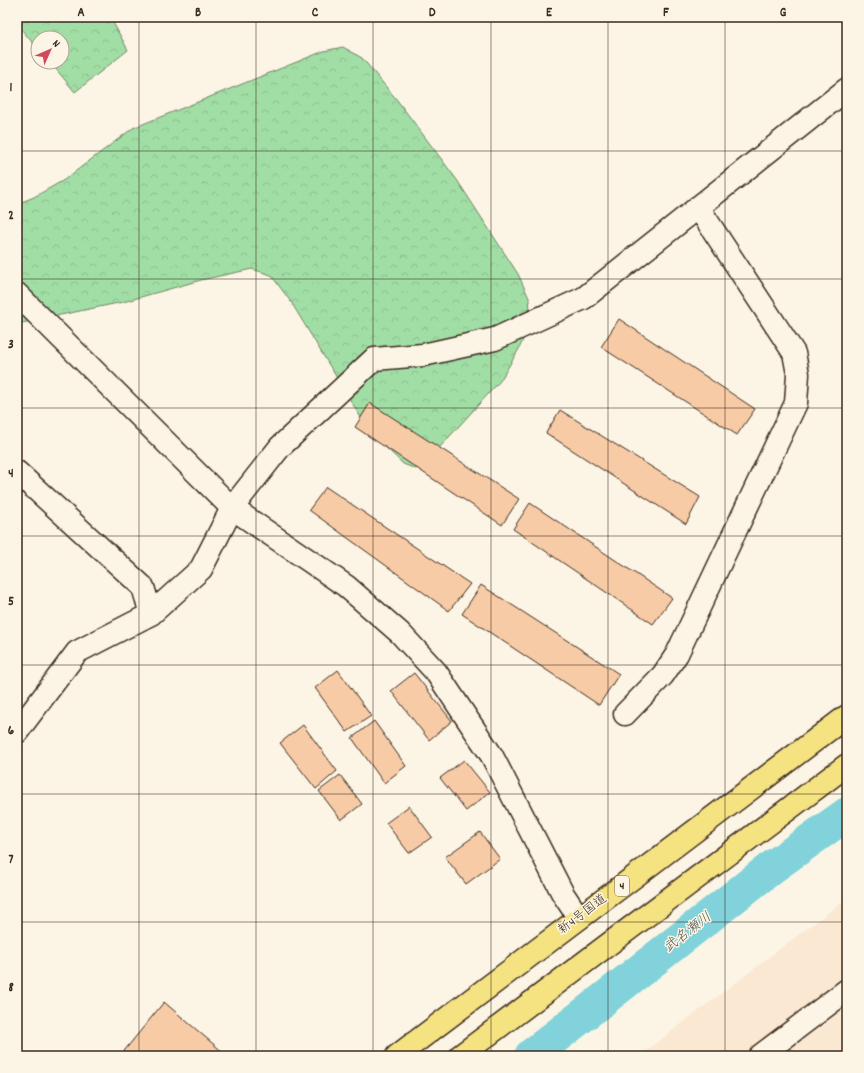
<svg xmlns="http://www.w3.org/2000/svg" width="864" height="1073" viewBox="0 0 864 1073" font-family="Dekko,'Klee One',sans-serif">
<defs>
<pattern id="forest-crowns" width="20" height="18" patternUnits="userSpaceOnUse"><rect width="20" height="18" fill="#a1dea5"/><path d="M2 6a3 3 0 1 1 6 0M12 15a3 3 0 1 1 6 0" fill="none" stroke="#8cbf8e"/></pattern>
</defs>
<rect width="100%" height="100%" fill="#fcf5e5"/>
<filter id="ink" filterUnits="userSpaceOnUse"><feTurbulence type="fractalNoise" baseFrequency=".025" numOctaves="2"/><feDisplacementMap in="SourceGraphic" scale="8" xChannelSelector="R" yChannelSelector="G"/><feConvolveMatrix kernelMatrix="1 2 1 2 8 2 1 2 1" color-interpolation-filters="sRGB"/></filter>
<g filter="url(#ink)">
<path fill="#fbe8d2" d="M847 898V1056H639Z"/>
<path fill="url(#forest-crowns)" stroke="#6e8462" d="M17 17H110L128 50 75 92 50 62H62V38H38V49L21 29 17 30Z
M343 47 362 58 397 100 457 180 518 274 529 298 531 321 519 349 500 381 430 458 416 469 403 464 369 431 291 302 271 275 252 269 201 280 123 302 17 324V204L34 197 64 180 133 128 324 51Z"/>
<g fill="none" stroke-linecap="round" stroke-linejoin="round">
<path stroke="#81d2da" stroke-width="34" d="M531 1056 771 868 847 814"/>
</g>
<path fill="#f8cba7" stroke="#3b2a1e" d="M619 319 755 409 737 435 601 347Z
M370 403 519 499 502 525 355 427Z
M560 410 700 497 686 524 546 433Z
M326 487 470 584 449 611 309 510Z
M530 503 672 598 653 624 513 529Z
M481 585 619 674 599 705 462 614Z
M338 670 371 716 347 732 315 688Z
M414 673 452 721 429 740 391 691Z
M374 721 406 766 384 783 352 738Z
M303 725 337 771 316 789 280 743Z
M464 760 490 792 466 811 440 778Z
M340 775 362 804 341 820 319 791Z
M409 806 432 837 409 853 386 823Z
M480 832 500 859 466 884 445 857Z
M164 1002 225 1054 223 1056H120Z"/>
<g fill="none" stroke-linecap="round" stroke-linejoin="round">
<defs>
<path id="minor" d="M17 294 232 508 346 586 400 633 436 672 492 756 563 894 579 918
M17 472 143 587 151 614
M625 714 663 675 677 654 796 403 798 374 794 353 698 207
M17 732 77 652 151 614 201 569 232 508 280 447 374 359 423 355 495 339 584 298 847 89
M760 1056 847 990"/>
<path id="highway" d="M397 1056 847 716
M460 1056 847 765"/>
</defs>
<use href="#minor" stroke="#3b2a1e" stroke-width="25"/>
<use href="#highway" stroke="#3b2a1e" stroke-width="25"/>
<use href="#minor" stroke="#fcf5e5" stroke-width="22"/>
<use href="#highway" stroke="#f5e382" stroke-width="22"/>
</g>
</g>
<path fill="none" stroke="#3b2a1e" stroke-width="1" stroke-opacity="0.55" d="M139 17V1056M256 17V1056M373 17V1056M491 17V1056M608 17V1056M725 17V1056M17 151H847M17 279H847M17 408H847M17 536H847M17 665H847M17 794H847M17 922H847"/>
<g text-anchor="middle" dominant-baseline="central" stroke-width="3" stroke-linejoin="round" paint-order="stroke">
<rect fill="#fcf5e5" stroke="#75675a" stroke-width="1" x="615" y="876" width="14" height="20" rx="3"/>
<g font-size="12" font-weight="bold" fill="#3b2a1e">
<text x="622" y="886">4</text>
</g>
<g font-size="13" fill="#3b2a1e" stroke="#fcf5e5">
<text transform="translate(583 915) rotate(-37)">新4号国道</text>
</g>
<g font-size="14" font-style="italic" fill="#4c544d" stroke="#fcf5e5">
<text transform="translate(688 933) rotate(-38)">武名瀬川</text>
</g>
</g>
<rect width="864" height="1073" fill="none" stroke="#fcf5e5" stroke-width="44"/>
<g transform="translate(50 50) rotate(45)"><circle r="19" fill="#fcf5e5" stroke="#afa495"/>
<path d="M0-3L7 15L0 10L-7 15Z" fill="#d1495b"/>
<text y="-6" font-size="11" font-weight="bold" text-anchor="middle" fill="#3b2a1e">N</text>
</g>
<rect x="22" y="22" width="820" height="1029" fill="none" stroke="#3b2a1e" stroke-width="1.5"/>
<g font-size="13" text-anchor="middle" font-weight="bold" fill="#3b2a1e">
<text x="81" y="16">A</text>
<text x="198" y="16">B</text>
<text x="315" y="16">C</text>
<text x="432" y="16">D</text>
<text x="549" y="16">E</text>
<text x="666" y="16">F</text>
<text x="783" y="16">G</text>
<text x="11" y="91">1</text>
<text x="11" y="219">2</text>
<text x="11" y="348">3</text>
<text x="11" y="477">4</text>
<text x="11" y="605">5</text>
<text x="11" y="734">6</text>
<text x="11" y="863">7</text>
<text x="11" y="991">8</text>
</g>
</svg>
